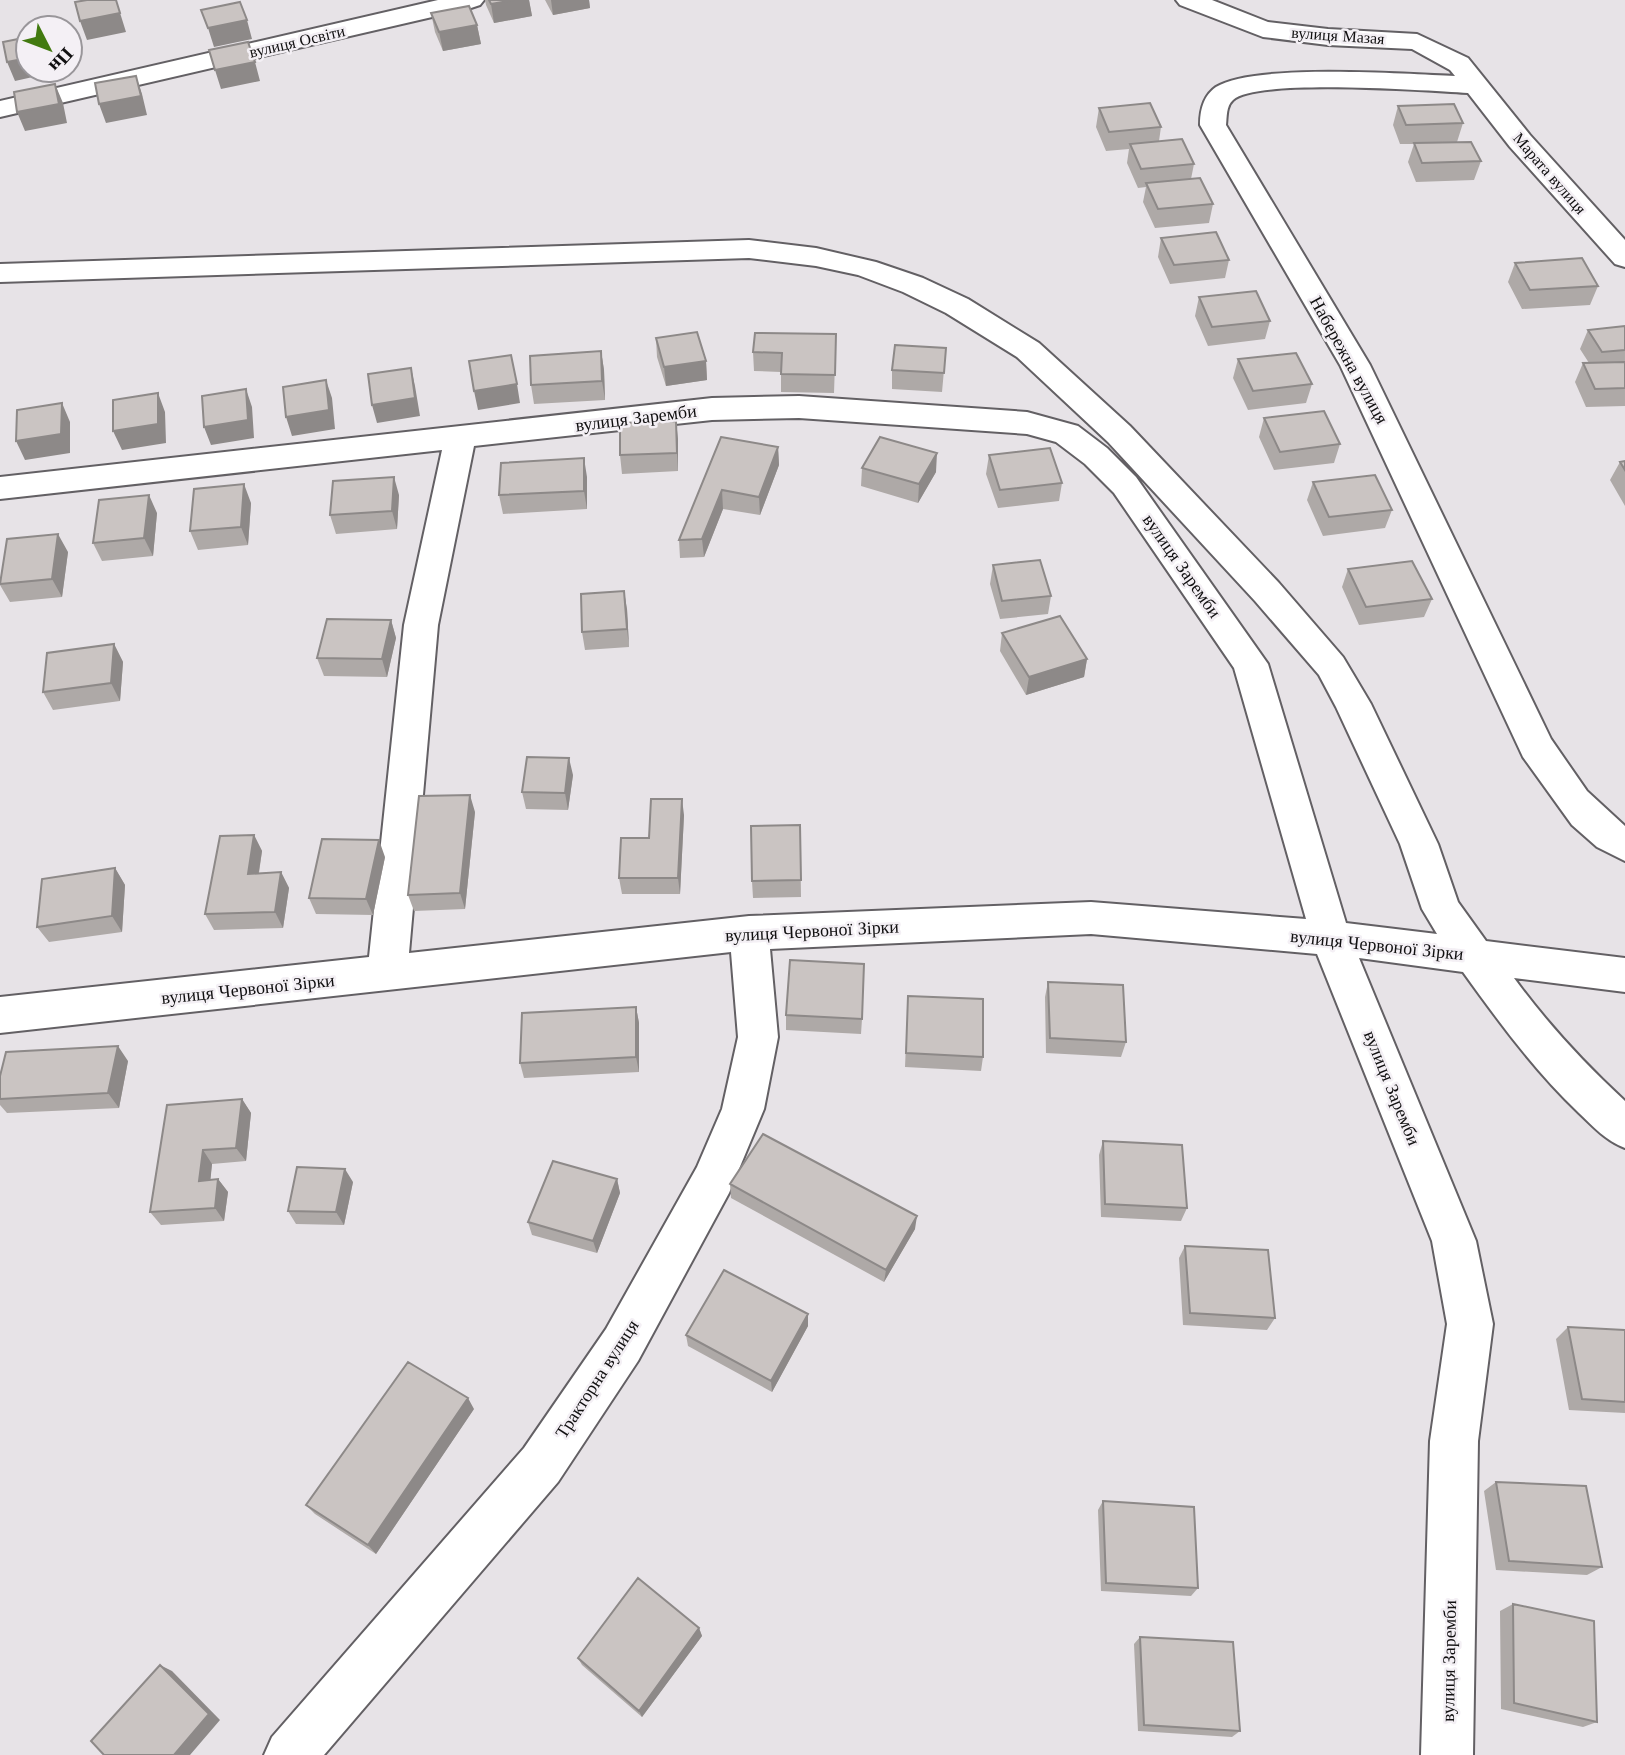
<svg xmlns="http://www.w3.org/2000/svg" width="1625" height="1755" viewBox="0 0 1625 1755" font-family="'Libre Baskerville',serif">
<rect width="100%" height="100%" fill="#e7e3e7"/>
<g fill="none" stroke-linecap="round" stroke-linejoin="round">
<defs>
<path id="minor" d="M438 0H484L480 5 471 8 0 117V101Z
M1176 0H1212L1268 22 1328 29 1417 34 1468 58 1530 135 1625 240V267L1615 264 1510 147 1468 93C1428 91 1257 78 1233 100 1226 106 1227 117 1226 125L1370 365 1551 739 1587 791 1625 826V861L1597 847 1572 825 1523 757 1340 365 1200 125C1200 111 1203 96 1216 87 1253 63 1406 74 1455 76L1450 70 1412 49 1328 45 1263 37 1180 5Z
M749 240 816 248 876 262 923 278 968 299 1039 343 1130 426 1279 583 1343 657 1371 704 1438 844 1458 902 1486 941 1625 958V992L1514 978C1547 1023 1584 1063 1625 1101V1148C1606 1141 1594 1127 1579 1113 1534 1070 1499 1022 1463 972L1359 958 1476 1241 1493 1324 1478 1441 1473 1755H1421L1430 1441 1447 1324 1432 1241 1317 954 1091 934 770 949 778 1037 764 1109 729 1193 638 1361 558 1482 324 1755H264L272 1737 524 1448 606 1329 697 1167 722 1109 738 1037 731 952 0 1033V997L369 957 404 625 442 450 0 499V477L712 398 799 396 1027 412 1078 426 1107 448 1136 477 1268 664 1346 923 1437 934 1422 909 1400 844 1336 707 1319 675 1255 601 1108 442 1017 357 946 313 903 292 858 275 816 266 749 258 0 282V264ZM799 418 1027 434 1056 442 1085 464 1114 493 1234 668 1306 919 1091 902 749 916 409 953 438 625 474 446 712 420Z"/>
</defs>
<use href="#minor" stroke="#636064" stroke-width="4"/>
<use href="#minor" fill="#fff" fill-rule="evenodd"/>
</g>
<path fill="#aea9a7" d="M485 0H529L532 16 494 23 486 5Z
M545 0H589L590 8 553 15Z
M431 13 477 25 481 44 443 51 435 32Z
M1398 106 1463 123 1457 142 1481 161 1474 180 1416 182 1408 162 1414 144H1400L1393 125Z
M1099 108 1161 127 1159 141 1194 164 1191 179 1213 204 1209 223 1155 228 1143 202 1146 187 1138 188 1127 163 1129 149 1106 151 1096 127Z
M1161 238 1229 260 1225 278 1170 284 1158 257Z
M1515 263 1598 286 1590 305 1522 309 1508 282Z
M1199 297 1270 321 1265 339 1208 346 1195 316Z
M1625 326V406L1586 407 1575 382 1583 363H1589L1580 349 1588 330Z
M836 334 834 393 781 392V372L754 371 753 352Z
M656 338 706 361 707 380 666 386 657 357Z
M946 348 942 392 892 389V370Z
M601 351 604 370 605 400 534 404 531 385Z
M1238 359 1312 384 1306 403 1248 410 1233 378Z
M1264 418 1340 444 1334 463 1274 470 1259 437Z
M721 437 778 447 779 465 760 515 723 509 704 557 680 558 679 540Z
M678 439V471L622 474 620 455Z
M989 455 1062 483 1059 501 998 508 986 474Z
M1625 461V506L1610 480 1620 462Z
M862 468 936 472 918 503 861 486Z
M587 477V509L503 514 499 495Z
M1313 482 1392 510 1385 528 1323 536 1307 500Z
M399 495 397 529 336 534 330 515Z
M251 503 248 545 198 550 190 531Z
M157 513 153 556 102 561 93 543Z
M68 552 62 597 10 602 0 585V580Z
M993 565 1051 596 1048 614 1000 619 990 584Z
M1348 569 1432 599 1424 617 1359 625 1342 587Z
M627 609 629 647 585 650 582 632Z
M391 620 396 638 387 677 324 676 317 658Z
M1002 633 1087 659 1084 677 1026 695 1000 651Z
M114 644 123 662 120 701 53 710 43 692Z
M573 775 568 810 526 809 522 792Z
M475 812 465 909 414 911 408 895Z
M684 815 680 894H622L619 878Z
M800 825 801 897 753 898 752 881Z
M254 835 262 851 259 873 281 872 289 888 283 928 214 930 205 914Z
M385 857 373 915 316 914 309 898Z
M115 868 125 885 122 932 49 942 37 927Z
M1048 982 1126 1042 1121 1057 1046 1053 1045 997Z
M908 996 983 1057 981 1071 905 1067Z
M636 1007 639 1023V1072L524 1078 520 1063Z
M786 1015 862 1019 861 1034 786 1030Z
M128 1061 119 1108 7 1113 0 1105V1076Z
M242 1099 251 1113 246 1161 212 1164 210 1180 218 1179 228 1192 224 1221 161 1225 150 1212Z
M1103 1141 1187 1208 1181 1221 1101 1217 1099 1155Z
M617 1179 620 1193 597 1253 532 1235 528 1222Z
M353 1182 344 1225 296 1224 288 1211Z
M730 1184 915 1229 884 1282 731 1198Z
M1185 1246 1275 1318 1267 1330 1183 1325 1179 1258Z
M808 1314V1326L772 1392 688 1346 686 1335Z
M1568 1327 1625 1330V1413L1569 1410 1556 1339Z
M474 1409 376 1554 315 1514 306 1505Z
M1496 1482 1602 1567 1587 1575 1496 1570 1484 1491Z
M1103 1501 1198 1588 1191 1596 1101 1591 1098 1510Z
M1513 1604 1597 1722 1583 1727 1501 1709 1500 1611Z
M699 1628 702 1636 642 1717 582 1665 578 1658Z
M1140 1637 1240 1731 1232 1737 1138 1731 1134 1644Z"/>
<path fill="#8d8988" d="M116 0 126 32 87 40 80 21Z
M514 0H529L532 16 494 23 491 4Z
M551 0H589L590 8 553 15Z
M247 20 252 39 214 47 208 28Z
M477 25 481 44 443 51 439 32Z
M28 58V70H55V72L15 81 7 62Z
M255 62 260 81 221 89 215 70Z
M136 76 142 94 147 115 106 123 99 104Z
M55 84 63 103 67 123 25 131 17 112Z
M601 351 604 370 605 400 602 381Z
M706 361 707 380 666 386 664 367Z
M411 368 415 386 420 416 377 423 372 405Z
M326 380 332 398 335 429 292 436 286 417Z
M517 384 520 403 478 410 474 391Z
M246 389 252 407 254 438 211 445 204 427Z
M158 393 165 412 166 443 122 450 113 431Z
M62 403 70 422V453L25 460 16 441Z
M676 421 678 439V471L677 453Z
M778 447 779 465 760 515 759 497Z
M937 453 936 472 918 503 919 484Z
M584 458 587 477V509L584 491Z
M394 477 399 495 397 529 392 511Z
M244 484 251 503 248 545 241 527Z
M722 490 723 509 704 557 702 539Z
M149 495 157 513 153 556 144 538Z
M58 534 68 552 62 597 52 579Z
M624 591 627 609 629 647 627 629Z
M391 620 396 638 387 677 382 659Z
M114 644 123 662 120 701 111 683Z
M1087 659 1084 677 1026 695 1029 677Z
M569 758 573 775 568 810 565 793Z
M470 795 475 812 465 909 460 893Z
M682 799 684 815 680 894 678 878Z
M254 835 262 851 256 890 248 874Z
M379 840 385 857 373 915 366 899Z
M115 868 125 885 122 932 112 916Z
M281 872 289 888 283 928 275 912Z
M636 1007 639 1023V1072L636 1057Z
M118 1046 128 1061 119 1108 108 1093Z
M242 1099 251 1113 246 1161 236 1148Z
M203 1150 212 1164 209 1195 199 1181Z
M345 1169 353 1182 344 1225 336 1212Z
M218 1179 228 1192 224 1221 215 1208Z
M617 1179 620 1193 597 1253 593 1241Z
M917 1216 915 1229 884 1282 886 1270Z
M808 1314V1326L772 1392 771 1381Z
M468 1398 474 1409 376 1554 368 1545Z
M699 1628 702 1636 642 1717 639 1711Z
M160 1665 172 1671 220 1720 190 1755H174Z"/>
<path fill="#cac4c2" stroke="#8d8988" stroke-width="2" d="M87 0H116L120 13 80 21 75 2Z
M489 0H514L491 4Z
M240 2 247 20 208 28 201 10Z
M469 6 477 25 439 32 431 13Z
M28 37V58L7 62 3 42Z
M248 42 255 62 215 70 209 50Z
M136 76 141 96 99 104 95 83Z
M55 84 59 104 17 112 14 92Z
M1150 103 1161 127 1109 132 1099 108Z
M1454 104 1463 123 1406 125 1398 106Z
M1182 139 1194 164 1141 169 1130 144Z
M1471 142 1481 161 1422 163 1414 143Z
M1200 178 1213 204 1158 209 1146 183Z
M1216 232 1229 260 1174 265 1161 238Z
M1582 258 1598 286 1530 290 1515 263Z
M1256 291 1270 321 1212 327 1199 297Z
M1625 326V350L1602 352 1588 330Z
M697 332 706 361 664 367 656 338Z
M755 333 836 334 835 375 781 374 782 353 753 352Z
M895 345 946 348 944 373 892 370Z
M601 351 602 381 531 385 530 356Z
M1296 353 1312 384 1253 391 1238 359Z
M511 355 517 384 474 391 469 361Z
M1625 362V388L1595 389 1583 363Z
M411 368 415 398 372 405 368 374Z
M326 380 329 410 286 417 283 387Z
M246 389 248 420 204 427 202 396Z
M158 393V424L113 431V400Z
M62 403 61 434 16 441 17 410Z
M1324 411 1340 444 1280 452 1264 418Z
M676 421 677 453 620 455V423Z
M721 437 778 447 759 497 722 490 702 539 679 540Z
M880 437 937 453 919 484 862 468Z
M1050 448 1062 483 1000 490 989 455Z
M584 458V491L499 495 501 463Z
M1625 461V470L1620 462Z
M1375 475 1392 510 1329 517 1313 482Z
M394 477 392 511 330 515 333 481Z
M244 484 241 527 190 531 194 489Z
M149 495 144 538 93 543 99 500Z
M58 534 52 579 0 584 7 539Z
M1040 560 1051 596 1002 601 993 565Z
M1412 561 1432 599 1366 607 1348 569Z
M624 591 627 629 582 632 581 594Z
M1060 616 1087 659 1029 677 1002 633Z
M327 619 391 620 382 659 317 658Z
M114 644 111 683 43 692 47 653Z
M527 757 569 758 565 793 522 792Z
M470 795 460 893 408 895 419 796Z
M651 799H682L678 878H619L621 838H649Z
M800 825 801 880 752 881 751 826Z
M254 835 248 874 281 872 275 912 205 914 220 836Z
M322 839 379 840 366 899 309 898Z
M115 868 112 916 37 927 42 879Z
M790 960 864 964 862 1019 786 1015Z
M1048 982 1123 985 1126 1042 1050 1038Z
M908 996 983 999V1057L906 1053Z
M636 1007V1057L520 1063 522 1013Z
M118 1046 108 1093 0 1099V1076L6 1052Z
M242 1099 236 1148 203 1150 199 1181 218 1179 215 1208 150 1212 167 1105Z
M763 1134 917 1216 886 1270 730 1184Z
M1103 1141 1182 1145 1187 1208 1105 1204Z
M553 1161 617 1179 593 1241 528 1222Z
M297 1167 345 1169 336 1212 288 1211Z
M1185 1246 1268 1250 1275 1318 1190 1313Z
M724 1270 808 1314 771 1381 686 1335Z
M1568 1327 1625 1330V1402L1582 1399Z
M408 1362 468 1398 368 1545 306 1505Z
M1496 1482 1586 1486 1602 1567 1509 1561Z
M1103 1501 1194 1507 1198 1588 1106 1583Z
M638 1578 699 1628 639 1711 578 1658Z
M1513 1604 1594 1621 1597 1722 1514 1703Z
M1140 1637 1233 1642 1240 1731 1144 1725Z
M160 1665 209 1714 174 1755H104L91 1741Z"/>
<g text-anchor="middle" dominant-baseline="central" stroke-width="5" stroke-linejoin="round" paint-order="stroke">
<g font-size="16" fill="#111011" stroke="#f4f0f5">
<text transform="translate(1338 35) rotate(4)">вулиця Мазая</text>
<text transform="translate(297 41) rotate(-13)">вулиця Освіти</text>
<text transform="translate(1550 173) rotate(49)">Марата вулиця</text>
</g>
<g font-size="18" fill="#111011" stroke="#f4f0f5">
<text transform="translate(1349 360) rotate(61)">Набережна вулиця</text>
<text transform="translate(636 418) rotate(-7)">вулиця Заремби</text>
<text transform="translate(1182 566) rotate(55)">вулиця Заремби</text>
<text transform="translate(812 931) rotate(-3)">вулиця Червоної Зірки</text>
<text transform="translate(1377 945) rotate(6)">вулиця Червоної Зірки</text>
<text transform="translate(248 989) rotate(-6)">вулиця Червоної Зірки</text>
<text transform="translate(1392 1088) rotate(68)">вулиця Заремби</text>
<text transform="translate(597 1379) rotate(-57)">Тракторна вулиця</text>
<text transform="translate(1449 1661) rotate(-89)">вулиця Заремби</text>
</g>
</g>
<g transform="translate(49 49) rotate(132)"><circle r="33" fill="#f4f0f5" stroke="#99969a" stroke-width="2"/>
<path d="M0-5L12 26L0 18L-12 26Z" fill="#427a10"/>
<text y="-10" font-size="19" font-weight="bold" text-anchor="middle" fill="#111011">Пн</text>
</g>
</svg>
